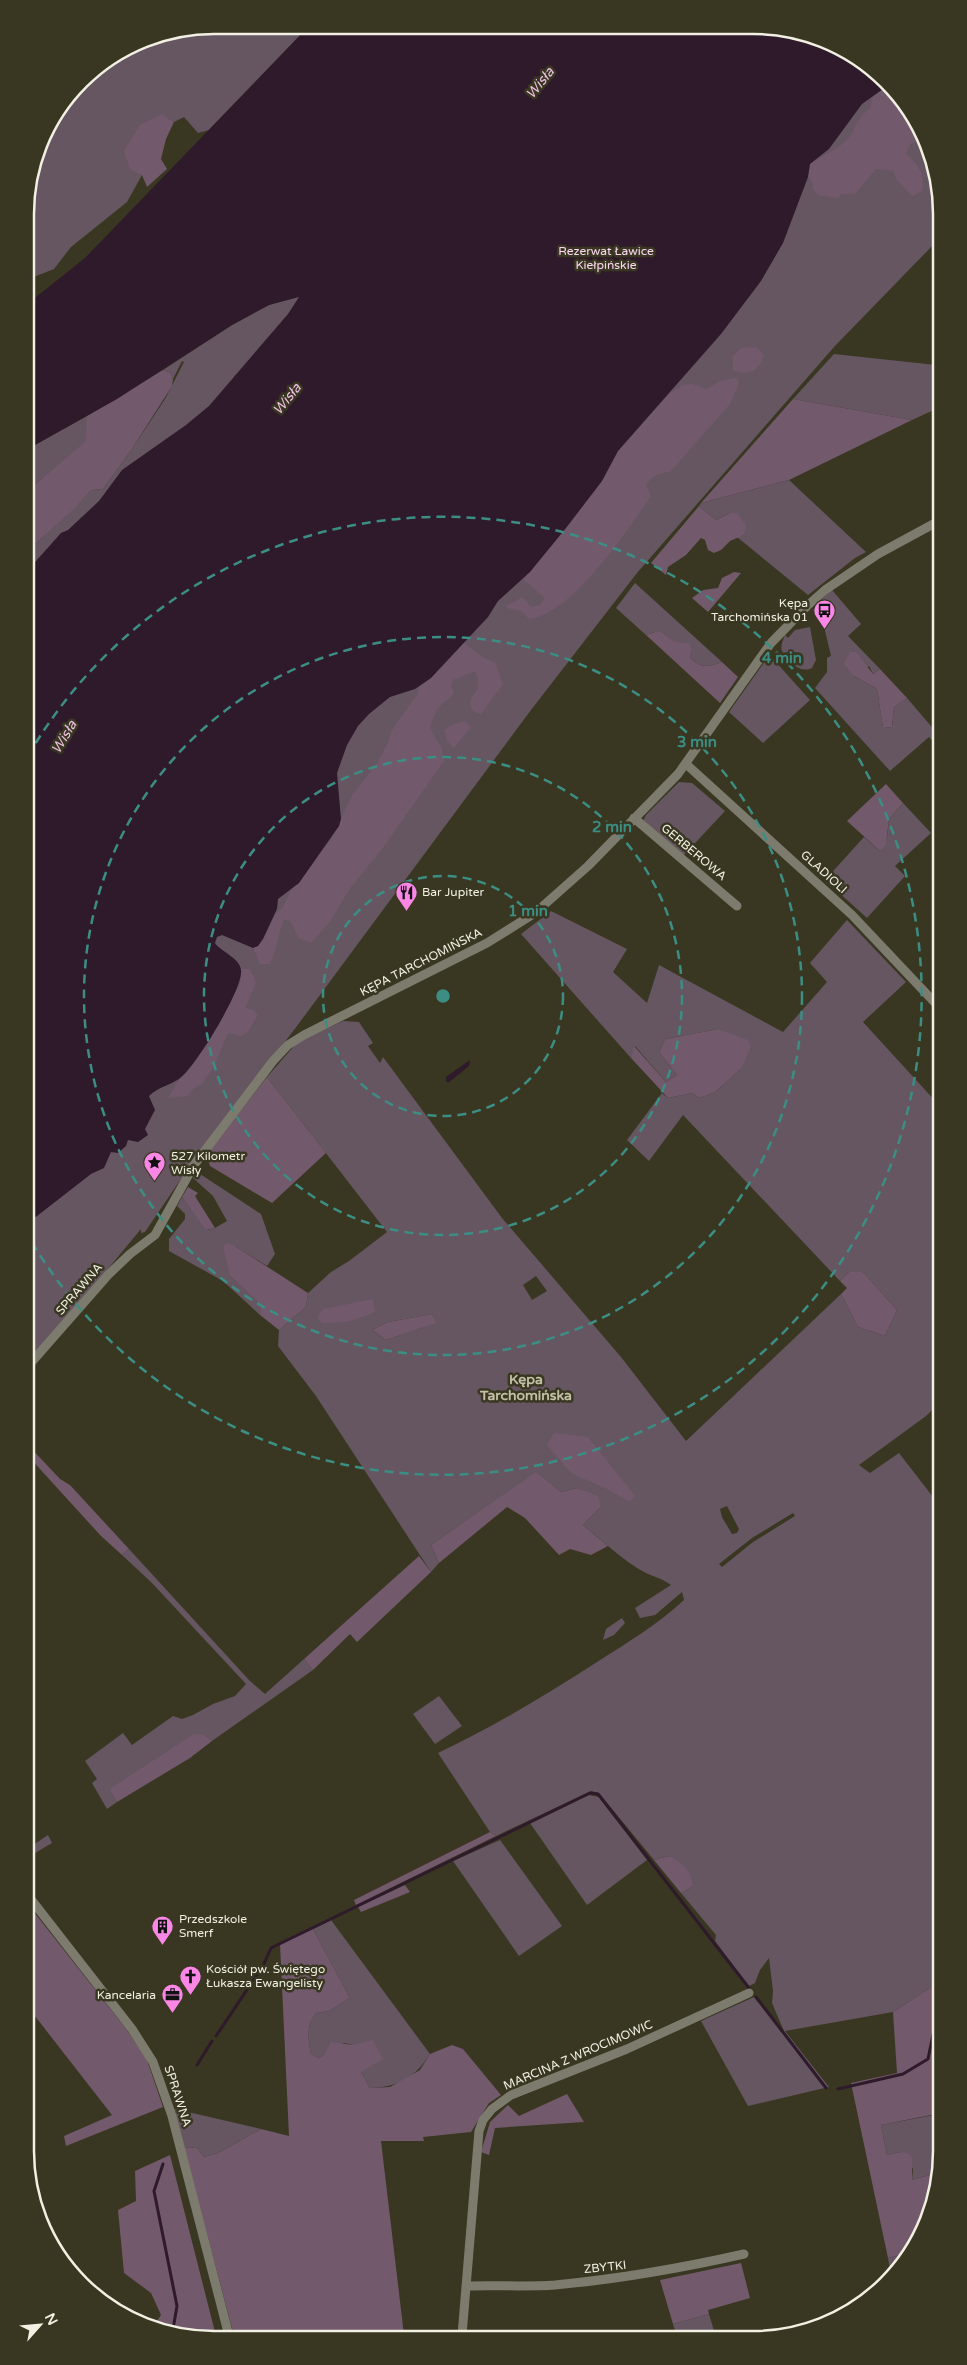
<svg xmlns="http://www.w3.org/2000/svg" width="967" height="2365" viewBox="0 0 967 2365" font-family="'Varela Round',sans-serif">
<rect width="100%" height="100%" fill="#393721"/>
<path fill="#655662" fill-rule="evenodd" d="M214 25 309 26 209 130 198 133 184 117 174 122 162 115 142 175 127 202 71 247 54 269 26 280 25 201 45 130 89 72 142 39Z
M790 29 837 45 887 80 917 119 936 165V242L834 347 637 573 531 710 297 1026 187 1170 145 1232 141 1233V1229L29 1364 27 856Z
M306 291 254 367 27 585 26 553C48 531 72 513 91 490L103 489 132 449 165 399 184 362 182 361 173 379 171 373 163 370 232 325 269 305Z
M834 354 936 365V409L912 420 793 399Z
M87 416V441L26 492V450Z
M789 480 866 552 855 558 808 595 737 537 744 535 730 513 716 520 699 506 701 503Z
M635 583 722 662C709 667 700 669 690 657L692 650 670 639 662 632H655L646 635 616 608Z
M832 590 861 624 848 636 880 669 873 674 869 666 854 676 877 689 883 728 892 727 894 707 907 698 937 733V746L929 737 890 771 815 688 827 672V658L831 656 822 618 818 619C815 605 821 598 832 590Z
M810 627 816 660 812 668C801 674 787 662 782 651 780 646 783 640 785 635L788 638 795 630Z
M774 660 810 700 763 743 729 712 765 661Z
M679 782 692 783 725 811 683 856 643 821 646 815Z
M903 803 931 833 895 866 905 876 867 918 825 880 864 837 880 851 887 838 889 819Z
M551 911 627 949 613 972 647 1003 659 965 783 1032 827 982 810 963 847 920 906 982 863 1022 938 1104 939 1410 936 1406 926 1416 859 1465 870 1473 899 1453 940 1506 941 1984 933 1986 893 2012 785 2031 829 2087 748 2106 701 2021 754 1997 781 2032 784 2031 772 2003 773 1991 769 1958 760 1970 755 1983 749 1986 715 1941 716 1935 681 1893 693 1886 669 1856 654 1860 599 1793 591 1791 496 1836 490 1832 438 1753C493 1727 546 1695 597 1662 627 1643 658 1624 684 1600L682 1592 655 1615 640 1618 635 1608 671 1585C663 1579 655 1577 646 1573 623 1561 603 1541 583 1525L601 1507 577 1488 561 1492 536 1473 431 1545 439 1563 431 1572 316 1396 278 1346 279 1330 306 1307 308 1293 331 1272 349 1261 387 1232 267 1077 294 1046 308 1037 343 1021 359 1022 373 1043 368 1046 380 1063 383 1057 502 1218 621 1357 686 1441 841 1294 858 1327 885 1336 897 1310 863 1272H849L840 1281 683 1115 649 1161 627 1140 662 1093 668 1098 692 1093 700 1098 715 1092 741 1069 718 1029 665 1039 659 1052 677 1075 666 1082 635 1046 631 1058 521 934ZM536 1276 547 1291 532 1300 523 1285ZM432 1314 435 1323 386 1340 372 1330 388 1322ZM727 1506 739 1529 737 1533 732 1534 722 1517 720 1509ZM793 1513 795 1516 753 1542 722 1567 719 1564 752 1538Z
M197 1172 261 1214 275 1254 267 1266 235 1246 230 1276 262 1304 260 1315 223 1281 169 1251V1239L185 1219V1214L177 1206 182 1197 207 1230 215 1228 227 1221 213 1196 193 1178Z
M129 1549 249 1680 265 1694 304 1659 313 1670 212 1741 205 1735 111 1793 117 1802 107 1809 92 1783 97 1779 85 1761 123 1733 132 1745 173 1716 182 1719 193 1715 213 1704 235 1696 246 1684 152 1583 122 1555Z
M622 1618 625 1623 614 1635 603 1640 606 1629Z
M439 1696 462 1726 435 1744 413 1714Z
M589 1795 599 1797 647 1860 587 1905 530 1823Z
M48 1835 52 1843 30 1856V1847Z
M500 1840 562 1926 519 1956 453 1861Z
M331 1920 430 2054C415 2078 398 2087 370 2088L361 2072 353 2045 344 2043 319 2058 311 2054C308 2040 306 2025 316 2013L329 2011 350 1998 313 1929Z
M175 2109 261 2129 218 2153 204 2157 197 2148 184 2147Z
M934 2115C941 2146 943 2157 936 2188L933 2174 912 2180 913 2169 901 2152 887 2155 881 2125Z
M911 2252 903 2266 891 2277 888 2258Z
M709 2314 715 2334H676L673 2324Z"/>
<path fill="#72596c" d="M890 84 917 119 926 141 911 143 906 154C918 164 926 175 922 191L912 196 897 180 893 171 876 169 855 194H841L838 198 818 195 812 188 813 182 808 177 810 164C823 155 843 148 852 133 857 123 860 116 870 108L873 96Z
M162 114 174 122 166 139 161 159 167 169 147 187 142 175 130 169 124 151 140 125Z
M756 347 764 355C761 370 747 377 733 370V356L741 348Z
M163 370 171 373 173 379 172 386 132 449 103 489 91 490C72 514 48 531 26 553V492L86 441 87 416Z
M736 378 739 383 730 404 670 472C658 473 653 475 646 485L651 496C627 530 572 615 529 619L521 611 507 608 506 606 523 597 531 607 540 605 545 598 523 579 566 528 602 481 618 451 669 394 683 385 692 384 706 389 720 381Z
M793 399 912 420 789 480 701 503Z
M699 506 716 520 730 513H737L746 525 744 535 730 541 721 550 714 553 708 550 705 540 701 538 686 555 668 567 666 575 651 563Z
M734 572 741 573 708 612 692 598 703 590 718 588 722 578Z
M655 632H662C671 640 677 644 689 643L692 650 690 657C700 669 709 667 722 662L738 677 720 703 646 635Z
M463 642 481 656 495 663 503 684 481 714 473 711 470 704C473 689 484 691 475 671L453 680 451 686 454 692C451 699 447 699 442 704 436 710 432 719 430 728L442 749 444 761 382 849 351 887 329 923 311 943 299 938 290 921 284 919C278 935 277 949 270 964H260L253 948 258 946 263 939 275 914 282 909 291 890 331 839 353 794 376 765 387 745 392 730 417 695 420 686 431 678Z
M850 652H856L873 674 880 669 907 698 894 707 892 727 883 728 877 689 854 676 844 664Z
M465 721 471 727 454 748 447 741 444 730 454 724Z
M886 784 903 803 889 819 886 845 880 851 847 821Z
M241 969H250L256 983 245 1008 253 1010 258 1015 248 1032 241 1036 228 1033 214 1066 202 1084 195 1087 187 1096 168 1098 179 1079 190 1069 215 1029 240 984Z
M718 1029 748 1040 751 1047 741 1069 715 1092 700 1098 692 1093 668 1098 631 1058 634 1046 666 1082 677 1075 659 1052 665 1039Z
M267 1077 326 1153 272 1203 210 1166 206 1155Z
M188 1187 198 1193 195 1196 215 1228 206 1230 182 1197Z
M228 1243 235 1246 308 1293 306 1307 279 1330 260 1315 261 1304 230 1276 223 1246Z
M849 1272H863L897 1310 885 1336 858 1327 841 1294 847 1288 840 1281Z
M373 1299 375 1312C355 1321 344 1323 322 1323L317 1318 323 1309Z
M432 1314 436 1323 386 1340 372 1330 388 1322Z
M554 1433 588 1437 635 1496 630 1502 605 1488 571 1473 547 1445Z
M29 1446 60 1479 70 1485 129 1549 122 1555 101 1536 29 1457Z
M536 1472 561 1492 577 1488 598 1496 601 1507 583 1525 608 1546 591 1555 570 1549 559 1555 525 1518 507 1507 439 1563 431 1545Z
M419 1556 431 1572 357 1642 350 1634 313 1670 304 1659Z
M194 1734 205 1735 212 1741 190 1758 117 1802 111 1793V1788Z
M490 1832 496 1836 356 1905 354 1900Z
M669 1856C683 1863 691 1871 693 1886L681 1893 654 1860Z
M405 1885 410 1892 361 1912 358 1907Z
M30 1907 127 2030 147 2060 163 2107 66 2146 64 2136 112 2115 31 2011Z
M313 1929 350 1998 329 2011 316 2013C306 2025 308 2040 311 2054L319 2058 325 2054 331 2042 353 2045 373 2040 383 2059 361 2072 370 2088 390 2087 420 2070 430 2054 452 2045 463 2049 501 2095 489 2103 471 2132 423 2137 424 2141H381L404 2335 234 2336 184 2147 197 2148 204 2157 218 2153 261 2129 289 2136 280 1944Z
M941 1984V2113L881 2125 887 2155 901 2152 908 2153 912 2158V2180L933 2174C939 2203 925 2227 911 2252L888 2258 851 2083 897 2073 893 2012 933 1986Z
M567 2094 584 2122 495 2128 489 2155 481 2152 490 2122 508 2105 519 2116Z
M170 2155 216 2336H177L152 2328 161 2315 151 2293 124 2273 118 2210 136 2201 135 2171Z
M741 2263 750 2298 708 2310 709 2314 673 2324 660 2280Z"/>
<path fill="#2f1a2b" d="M309 26 790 29 837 45 890 84 862 104 829 149 810 164 808 177 783 243 761 281 721 334 618 451 602 481 566 528 530 572 498 601 488 617 431 678 415 689 390 697 369 714 358 726 347 745 337 773 341 819 339 826 299 883 278 899 277 909 263 939 258 946 253 948 222 935 217 937 215 943C221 952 240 958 241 970 244 988 195 1068 179 1079 170 1085 158 1087 149 1096L155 1110 145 1129 148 1135 138 1142 128 1140 126 1146 118 1153 111 1152 104 1168 91 1174 28 1223 27 568 36 561 61 533 68 530 99 501 122 470 186 425 209 406 288 314 299 297 269 305 232 325 117 399 26 450V305L85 258Z
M470 1060 469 1066 448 1083 446 1081V1077Z"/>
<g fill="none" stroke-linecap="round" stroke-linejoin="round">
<path stroke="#2f1a2b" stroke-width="3" d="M756 1997 826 2088
M216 2036 263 1966 271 1948 590 1793 598 1794 749 1988
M197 2065 212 2041
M838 2089 903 2074 928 2059 935 2025 941 2022
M163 2164 154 2191 177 2306 172 2335"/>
<path stroke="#7d7b6e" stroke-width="9" d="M686 764 852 915 938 1006
M634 818 737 906
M29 1365 108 1275 130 1254 155 1235 194 1165 273 1061 288 1045 304 1035 487 943 535 913 588 866 678 774 771 643 807 606 825 590 878 554 937 522
M30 1898 132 2029 153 2062 172 2116 229 2336
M467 2286C496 2285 526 2287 555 2285 619 2279 682 2268 744 2254
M462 2335 479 2131 483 2120 492 2109 511 2095 627 2049 749 1993"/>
</g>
<g fill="none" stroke="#3c8e85" stroke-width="2.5" stroke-dasharray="9 6">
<circle cx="443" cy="996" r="120"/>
<circle cx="443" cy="996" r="239"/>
<circle cx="443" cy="996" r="359"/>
<path d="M28 756A479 479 0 1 1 30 1239"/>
</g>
<defs>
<symbol id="bus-pin" viewBox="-11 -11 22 30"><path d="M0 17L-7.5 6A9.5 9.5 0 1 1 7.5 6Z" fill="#fa87e6" stroke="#393721"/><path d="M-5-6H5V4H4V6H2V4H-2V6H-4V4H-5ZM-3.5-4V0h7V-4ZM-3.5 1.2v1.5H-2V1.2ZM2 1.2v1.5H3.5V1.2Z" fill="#111"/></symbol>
<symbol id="restaurant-pin" viewBox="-11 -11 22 30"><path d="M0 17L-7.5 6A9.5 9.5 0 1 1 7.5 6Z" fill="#fa87e6" stroke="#393721"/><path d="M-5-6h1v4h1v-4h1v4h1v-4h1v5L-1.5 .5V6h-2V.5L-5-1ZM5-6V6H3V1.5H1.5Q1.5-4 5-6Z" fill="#111"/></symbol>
<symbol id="sight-pin" viewBox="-11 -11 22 30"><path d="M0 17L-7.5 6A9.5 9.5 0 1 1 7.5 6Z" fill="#fa87e6" stroke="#393721"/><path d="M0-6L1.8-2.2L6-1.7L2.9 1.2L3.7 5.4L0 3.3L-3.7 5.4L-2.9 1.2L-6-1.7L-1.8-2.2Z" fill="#111"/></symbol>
<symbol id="building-pin" viewBox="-11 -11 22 30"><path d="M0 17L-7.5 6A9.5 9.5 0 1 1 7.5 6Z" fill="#fa87e6" stroke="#393721"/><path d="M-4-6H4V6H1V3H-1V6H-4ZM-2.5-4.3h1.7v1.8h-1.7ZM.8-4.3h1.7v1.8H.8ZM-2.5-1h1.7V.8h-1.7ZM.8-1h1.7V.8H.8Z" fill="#111"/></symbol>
<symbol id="church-pin" viewBox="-11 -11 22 30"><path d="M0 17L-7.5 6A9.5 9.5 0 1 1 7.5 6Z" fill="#fa87e6" stroke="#393721"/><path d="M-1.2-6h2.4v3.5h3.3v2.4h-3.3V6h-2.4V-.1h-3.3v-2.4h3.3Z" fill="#111"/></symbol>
<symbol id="office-pin" viewBox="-11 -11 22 30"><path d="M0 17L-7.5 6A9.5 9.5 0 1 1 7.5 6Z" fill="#fa87e6" stroke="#393721"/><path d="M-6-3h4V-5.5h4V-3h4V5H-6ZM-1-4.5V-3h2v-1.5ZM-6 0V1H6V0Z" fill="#111"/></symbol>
</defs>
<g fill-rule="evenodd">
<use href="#bus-pin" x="812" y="598" width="25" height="34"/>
<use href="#restaurant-pin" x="394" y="880" width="25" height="34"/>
<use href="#sight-pin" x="142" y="1150" width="25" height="34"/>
<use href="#building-pin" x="150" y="1914" width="25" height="34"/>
<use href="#church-pin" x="178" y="1964" width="25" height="34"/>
<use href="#office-pin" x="160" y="1982" width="25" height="34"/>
</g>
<g text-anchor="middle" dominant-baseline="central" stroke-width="5" stroke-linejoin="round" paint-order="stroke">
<g font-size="12" fill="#fdd6f4" stroke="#393721">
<text x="606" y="251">Rezerwat Ławice<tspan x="606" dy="14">Kiełpińskie</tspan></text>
</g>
<g font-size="12" fill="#f1f0e3" stroke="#393721" text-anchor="start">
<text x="808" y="603" text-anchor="end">Kępa<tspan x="808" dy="14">Tarchomińska 01</tspan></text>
<text x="422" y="892">Bar Jupiter</text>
<text x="171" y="1156">527 Kilometr<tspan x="171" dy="14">Wisły</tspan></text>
<text x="179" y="1919">Przedszkole<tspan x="179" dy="14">Smerf</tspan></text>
<text x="206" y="1969">Kościół pw. Świętego<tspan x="206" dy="14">Łukasza Ewangelisty</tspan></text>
<text x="156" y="1995" text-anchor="end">Kancelaria</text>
</g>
<g font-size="12" fill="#f1f0e3" stroke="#393721">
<text transform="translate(694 852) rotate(40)">GERBEROWA</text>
<text transform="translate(824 872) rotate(42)">GLADIOLI</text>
<text transform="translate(421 962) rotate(-27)">KĘPA TARCHOMIŃSKA</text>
<text transform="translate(79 1289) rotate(-49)">SPRAWNA</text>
<text transform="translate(578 2055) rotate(-23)">MARCINA Z WROCIMOWIC</text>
<text transform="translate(178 2096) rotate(72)">SPRAWNA</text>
<text transform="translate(605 2267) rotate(-6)">ZBYTKI</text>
</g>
<g font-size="14" font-style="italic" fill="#efbfe4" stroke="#393721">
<text transform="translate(540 83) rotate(-51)">Wisła</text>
<text transform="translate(287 399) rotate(-51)">Wisła</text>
<text transform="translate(64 737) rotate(-59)">Wisła</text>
</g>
<g font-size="14" font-weight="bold" fill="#c3c0a6" stroke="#393721">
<text x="526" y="1379">Kępa<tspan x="526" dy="16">Tarchomińska</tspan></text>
</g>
</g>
<path d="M0 0H967V2365H0ZM214 34H753A180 180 0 0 1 933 214V2151A180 180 0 0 1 753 2331H214A180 180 0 0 1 34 2151V214A180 180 0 0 1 214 34Z" fill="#393721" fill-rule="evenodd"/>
<path fill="none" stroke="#f1f0e3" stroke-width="2.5" d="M214 34H753A180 180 0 0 1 933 214V2151A180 180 0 0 1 753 2331H214A180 180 0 0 1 34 2151V214A180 180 0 0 1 214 34Z"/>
<circle cx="443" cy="996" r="8" fill="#3c8e85" stroke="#393721" stroke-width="2.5"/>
<g font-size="15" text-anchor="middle" font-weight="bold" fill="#3c8e85" stroke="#393721" stroke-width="5" stroke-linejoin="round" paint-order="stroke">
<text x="782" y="663">4 min</text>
<text x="697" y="747">3 min</text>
<text x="612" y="832">2 min</text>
<text x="528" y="916">1 min</text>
</g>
<g transform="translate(40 2325) rotate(63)" stroke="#393721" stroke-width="4" paint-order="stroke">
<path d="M0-4L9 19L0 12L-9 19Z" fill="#f1f0e3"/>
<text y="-8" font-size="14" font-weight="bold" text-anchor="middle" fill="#f1f0e3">N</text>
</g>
</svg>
